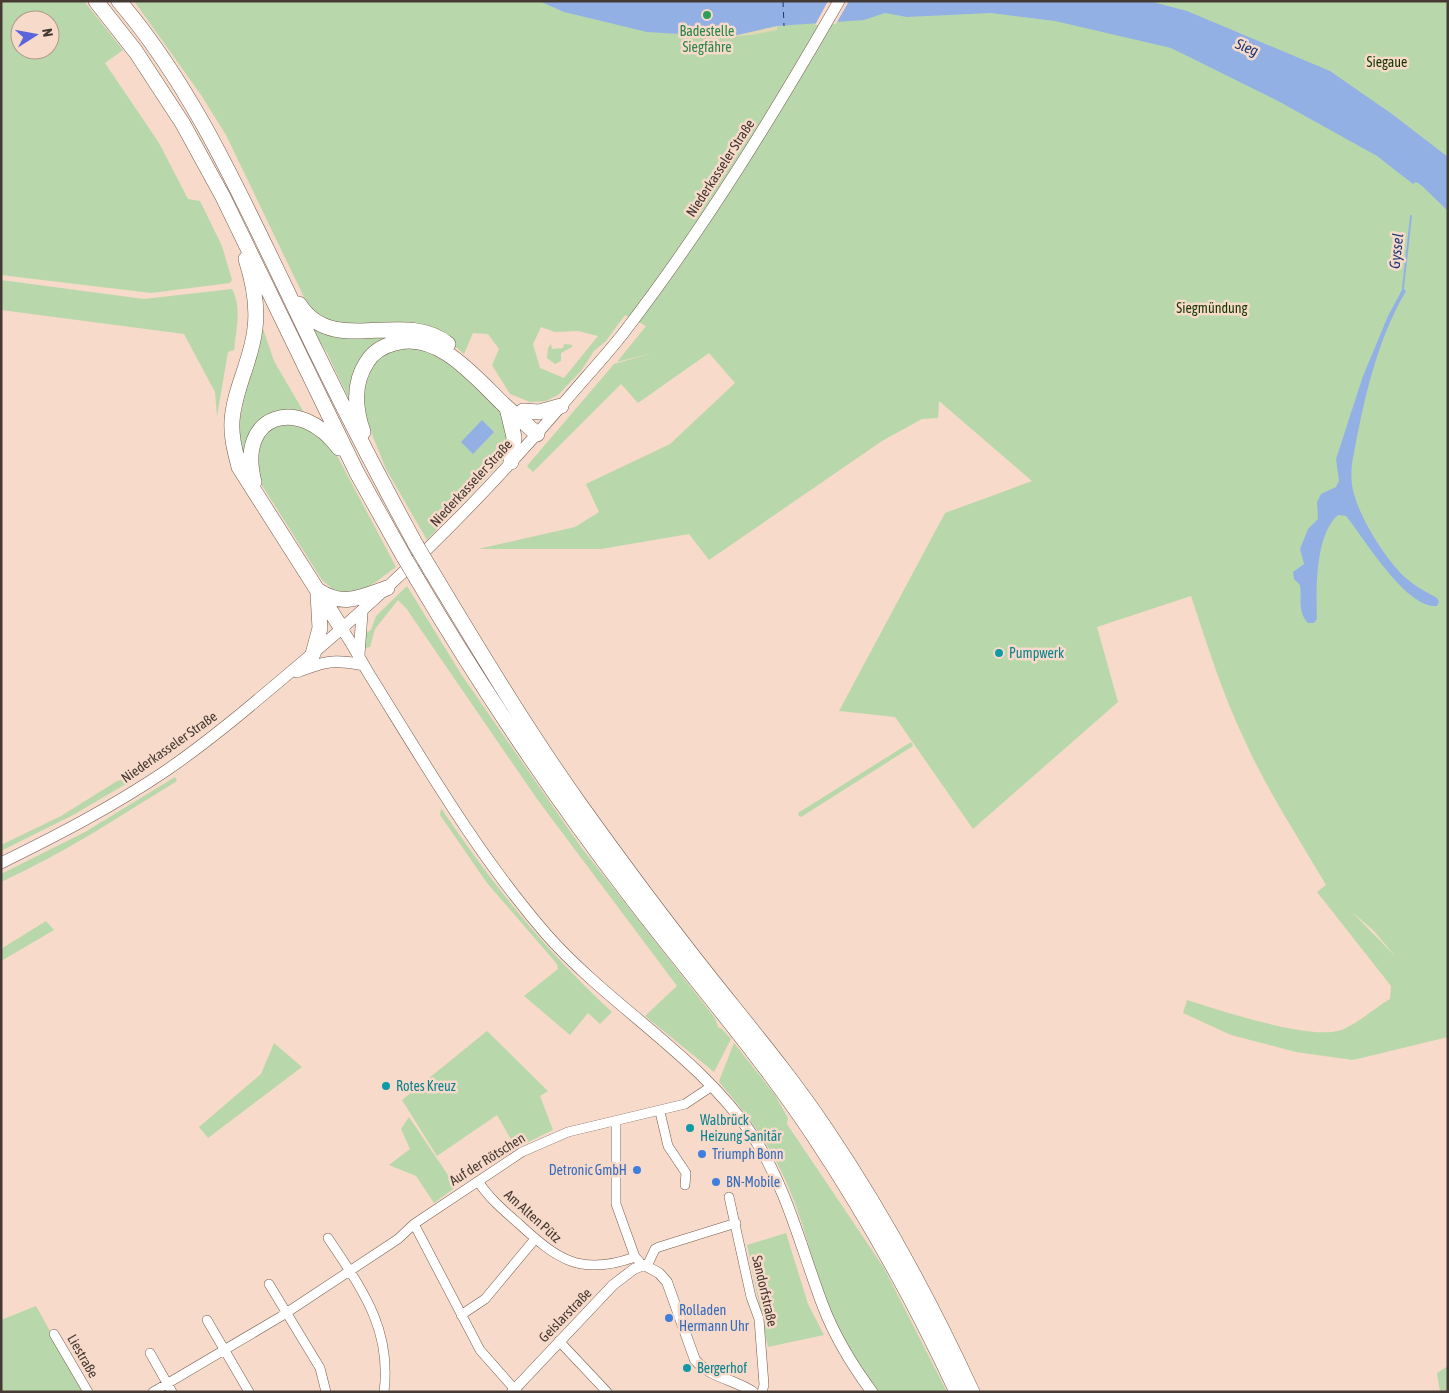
<svg xmlns="http://www.w3.org/2000/svg" width="1449" height="1393" viewBox="0 0 1449 1393" font-family="'Asap Condensed',sans-serif">
<rect width="100%" height="100%" fill="#f7dac9"/>
<path fill="#b8d8ac" fill-rule="evenodd" d="M1 1H84L123 50 105 63 159 143 188 199 200 201 222 246 232 280 230 283 151 293 1 275ZM20 20H50V50H20Z
M134 1H1003L1126 18 1448 192V1037L1353 1060 1296 1052 1231 1035 1183 1013 1187 1000C1219 1010 1311 1041 1341 1030 1356 1025 1376 1007 1390 999L1391 986 1317 892 1326 885C1298 837 1267 790 1244 739 1222 693 1207 644 1191 596L1097 627 1118 702 973 829 895 717 839 711 945 513 1032 481 939 401 938 418 922 419 882 441 709 560 689 534 601 549H478L575 527 599 512 586 484 670 444 735 383 709 353 638 403 621 384 533 472 527 466 614 364 653 353 617 362 646 326 625 315 606 341 594 351 581 371 558 395 546 401 530 402 510 394 492 365 499 349 488 334 473 333 464 354 450 342 325 321 312 311 303 295 226 135 201 95ZM541 327 555 332 578 331 598 336 564 378 540 368 533 344ZM1352 912 1373 930 1396 957Z
M1030 1H1448V184L1313 88Z
M1 280 144 299 232 289C242 307 236 331 234 350L228 352 217 416 215 392 184 334 1 310Z
M261 323 274 361 306 416 280 415 245 461 239 442V423Z
M311 328 394 334 379 344 351 403 327 353Z
M413 344 446 359 492 400 505 416 509 426 507 456 427 540 386 469 367 422 362 399 368 367 383 353Z
M551 344 552 349 563 348 564 344 572 345V347L561 353V361L555 364 547 358 548 348Z
M294 422 314 431 334 450 396 567C381 577 358 600 339 592 333 590 327 584 322 580L258 479 255 454 259 441 272 426Z
M407 586 461 674 581 847 715 1018 718 1027 722 1029 731 1039 714 1072 645 1016 677 986 537 799 406 608 398 600 375 629 370 647 365 648 362 636 371 630 376 616Z
M911 742 913 746 801 817 799 816 798 813Z
M139 776 75 814 1 851V845L61 816 117 781Z
M175 777 177 781C120 816 63 854 1 882V874L85 832Z
M441 808C492 884 545 950 612 1012L600 1024 588 1013 570 1035 524 996 558 969 557 964 487 883 440 815Z
M46 921 54 930 1 961V949Z
M487 1031 548 1091 540 1096 553 1130 516 1148 497 1115 437 1156 402 1100Z
M274 1043 302 1067 208 1138 199 1127 261 1074Z
M734 1043 775 1095 788 1118 787 1124 884 1268 947 1392H879C859 1366 840 1338 829 1307 811 1261 802 1211 779 1167 764 1136 742 1109 720 1083L719 1081Z
M409 1117 456 1187 434 1203 416 1176 389 1165 410 1149 401 1129Z
M786 1233 808 1304 824 1335 768 1347 747 1245Z
M36 1306 84 1392H1V1320Z
M1448 1366V1392H1440L1437 1373Z"/>
<path fill="#e1d7b2" d="M777 26V30L752 35 728 37Z"/>
<path fill="#93b0e5" d="M539 1H1149L1187 11 1330 71 1392 114 1448 157V211L1421 185 1416 182 1413 184 1377 156 1278 101 1171 48 1055 21 991 13 907 17 885 13 864 20 777 26 728 37 647 32 564 12Z
M1403 288 1406 291C1375 344 1363 404 1352 464 1351 474 1351 484 1354 494 1361 520 1387 562 1407 579 1416 587 1427 592 1437 598L1439 602 1437 606C1406 609 1364 538 1346 516L1338 515C1315 535 1316 590 1317 619L1314 623H1308C1297 611 1302 599 1300 585L1294 579 1293 572 1304 564 1300 549 1308 529 1318 519 1317 502 1321 494 1336 487 1339 481 1336 459 1363 376 1388 316Z
M482 420 494 432 473 454 461 442Z"/>
<path fill="#f7dac9" d="M828 1H849L836 24 815 25Z"/>
<g fill="none" stroke-linecap="round" stroke-linejoin="round">
<path stroke="#93b0e5" stroke-width="2" d="M1403 288 1411 216"/>
<path stroke="#1a3877" stroke-width="1" stroke-dasharray="6 5" stroke-linecap="butt" d="M783 1 784 26"/>
<defs>
<path id="minor" d="M660 1112 668 1146 686 1173 685 1185
M616 1121V1204L635 1257 639 1261
M478 1181C488 1197 503 1210 518 1223 557 1259 580 1277 635 1257
M729 1197 751 1297 759 1319 764 1385 762 1392
M414 1224 480 1350 517 1392
M328 1238C361 1288 392 1328 384 1392
M647 1266 655 1249 659 1247 736 1223
M269 1284 320 1368 326 1392
M461 1315 485 1299 535 1239
M207 1320 249 1392
M54 1334 88 1392
M559 1341 607 1392
M150 1353 172 1392
M153 1392 280 1317 398 1239 414 1224 522 1152 568 1132 685 1104 712 1086"/>
<path id="tertiary" d="M512 1392 613 1285 634 1269 644 1265 659 1273 667 1282 695 1360C711 1378 734 1379 753 1392"/>
<path id="secondary" d="M342 629C354 646 363 665 374 682 428 769 480 858 547 935 611 1007 699 1056 753 1136 787 1188 801 1248 823 1306 835 1337 852 1365 872 1392
M359 655 362 613
M297 672C326 661 333 659 364 665
M1 863C58 835 114 806 167 770 209 741 248 708 287 675 387 593 478 503 562 405 582 381 603 359 622 335 703 230 773 116 839 1"/>
<path id="motorway" d="M96 1 136 52 183 124 223 197 357 473 404 557
M119 1C191 85 238 190 286 289 327 376 370 461 416 545
M246 259C253 281 258 305 255 328 252 360 234 389 232 421 231 437 235 451 239 467L342 629
M299 304C333 358 403 308 448 344
M507 408 514 437 511 462
M523 411 539 412 561 406
M363 432C355 409 353 383 367 362 373 352 383 346 395 343 438 331 475 377 503 404 514 414 526 424 537 434
M254 482C236 413 300 395 339 448
M429 567C478 648 526 729 581 806 614 852 647 897 682 942 730 1005 783 1065 827 1131 883 1214 930 1301 972 1392
M417 579C482 689 553 795 631 897 692 977 760 1054 816 1139 869 1219 916 1304 957 1392
M319 591C343 607 362 597 387 588
M313 654 320 628 318 594"/>
</defs>
<use href="#minor" stroke="#755c4d" stroke-width="10"/>
<use href="#tertiary" stroke="#755c4d" stroke-width="11"/>
<use href="#secondary" stroke="#755c4d" stroke-width="12"/>
<use href="#motorway" stroke="#755c4d" stroke-width="16"/>
<use href="#minor" stroke="#fff" stroke-width="9"/>
<use href="#tertiary" stroke="#fff" stroke-width="10"/>
<use href="#secondary" stroke="#fff" stroke-width="11"/>
<use href="#motorway" stroke="#fff" stroke-width="15"/>
<defs>
<path id="motorway-bridge" d="M416 545 429 567
M404 557 417 579"/>
</defs>
<use href="#motorway-bridge" stroke="#755c4d" stroke-width="16" stroke-linecap="butt"/>
<use href="#motorway-bridge" stroke="#fff" stroke-width="15"/>
</g>
<circle fill="#2e9e5b" stroke="#f7dac9" stroke-width="2" cx="707" cy="15" r="5"/>
<g fill="#0f9aa8" stroke="#f7dac9" stroke-width="2">
<circle cx="999" cy="653" r="5"/>
<circle cx="386" cy="1086" r="5"/>
<circle cx="690" cy="1128" r="5"/>
<circle cx="687" cy="1368" r="5"/>
</g>
<g fill="#3f7fe0" stroke="#f7dac9" stroke-width="2">
<circle cx="702" cy="1154" r="5"/>
<circle cx="637" cy="1170" r="5"/>
<circle cx="716" cy="1182" r="5"/>
<circle cx="669" cy="1318" r="5"/>
</g>
<g text-anchor="middle" dominant-baseline="central" stroke-width="5" stroke-linejoin="round" paint-order="stroke">
<g font-size="14" fill="#27864d" stroke="#f7dac9">
<text x="707" y="31">Badestelle<tspan x="707" dy="16">Siegfähre</tspan></text>
</g>
<g font-size="14" fill="#143700" stroke="#f7dac9">
<text x="1387" y="62">Siegaue</text>
<text x="1212" y="308">Siegmündung</text>
</g>
<g font-size="14" fill="#453a33" stroke="#f7dac9">
<text transform="translate(720 168) rotate(-57)">Niederkasseler Straße</text>
<text transform="translate(471 483) rotate(-47)">Niederkasseler Straße</text>
<text transform="translate(169 747) rotate(-35)">Niederkasseler Straße</text>
<text transform="translate(487 1159) rotate(-32)">Auf der Rötschen</text>
<text transform="translate(533 1216) rotate(42)">Am Alten Pütz</text>
<text transform="translate(765 1291) rotate(77)">Sandorfstraße</text>
<text transform="translate(565 1315) rotate(-46)">Geislarstraße</text>
<text transform="translate(83 1356) rotate(60)">Liestraße</text>
</g>
<g font-size="14" fill="#0d838f" stroke="#f7dac9" text-anchor="start">
<text x="1009" y="653">Pumpwerk</text>
<text x="396" y="1086">Rotes Kreuz</text>
<text x="700" y="1120">Walbrück<tspan x="700" dy="16">Heizung Sanitär</tspan></text>
<text x="697" y="1368">Bergerhof</text>
</g>
<g font-size="14" fill="#366cbe" stroke="#f7dac9" text-anchor="start">
<text x="712" y="1154">Triumph Bonn</text>
<text x="627" y="1170" text-anchor="end">Detronic GmbH</text>
<text x="726" y="1182">BN-Mobile</text>
<text x="679" y="1310">Rolladen<tspan x="679" dy="16">Hermann Uhr</tspan></text>
</g>
<g font-size="15" font-style="italic" fill="#1a3877" stroke="#f7dac9">
<text transform="translate(1247 47) rotate(22)">Sieg</text>
<text transform="translate(1396 251) rotate(-84)">Gyssel</text>
</g>
</g>
<rect width="1449" height="1393" fill="none" stroke="#453a33" stroke-width="5"/>
<g transform="translate(35 35) rotate(79)"><circle r="24" fill="#f7dac9" stroke="#b09a8d"/>
<path d="M0-4L9 19L0 12L-9 19Z" fill="#5a65dc"/>
<text y="-8" font-size="14" font-weight="bold" text-anchor="middle" fill="#453a33">N</text>
</g>
</svg>
